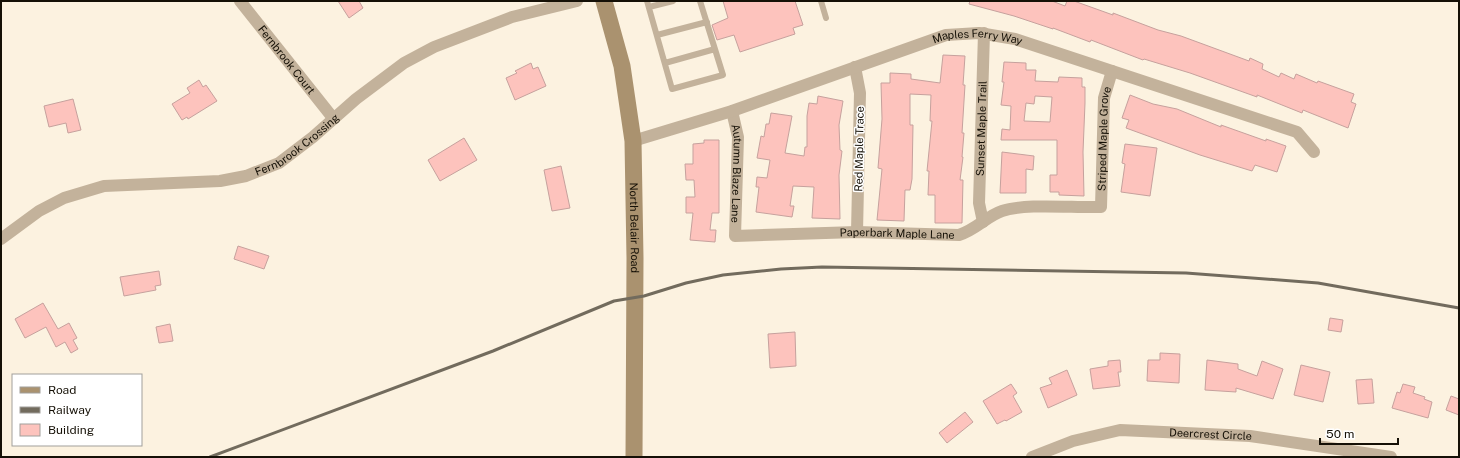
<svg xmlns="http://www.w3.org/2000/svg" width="1460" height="458" viewBox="0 0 1460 458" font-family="'Public Sans',sans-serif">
<rect width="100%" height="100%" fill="#fcf2e0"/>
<path fill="#fdc3bd" stroke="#c6a19d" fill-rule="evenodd" d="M338 1H359L363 8 349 18Z
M723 1H795L803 25 793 28 795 34 740 52 734 35 717 40 712 25 728 18Z
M970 1H1052L1065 6 1067 1H1074L1113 15V13L1158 30 1181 36 1249 61 1250 58 1263 64 1262 69 1279 77 1281 73 1294 79 1296 74 1317 83 1318 81 1354 94 1351 102 1356 104 1348 128 1303 110 1302 113 1257 95V97L1190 73 1144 59 1143 60 1091 40 1090 42 1053 28V29L1014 16 969 4Z
M943 55 965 56 963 85H965L962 133H964L962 157H963L960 180H963L962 223H935V195H928L929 171H927L932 121H930L931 95 910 94V125H913L912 179 910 190H905L904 221 877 220 882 169 878 168 882 119 881 83H890V73L911 74V79L940 83Z
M1004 62 1026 63V70H1036L1035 81 1058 82 1059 77 1082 78V87H1085V103L1083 152 1084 196 1059 195V192H1050V175H1057V140H1001L1002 129 1010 130 1011 106 1001 105 1004 82H1002ZM1035 96 1052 97 1050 122 1024 121 1026 103 1034 104Z
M531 63 533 69 538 67 546 86 515 100 506 78 517 73 515 71Z
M199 80 203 87 206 85 217 101 188 119 187 117 182 120 172 104 190 93 187 88Z
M1130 95 1153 104 1177 109 1221 127V125L1266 141V139L1286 146 1277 172 1255 165 1252 171 1200 155 1126 128 1129 120 1122 118Z
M818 96 843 101 839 125 840 150 842 151 839 175 840 219 812 218 814 187 793 186 790 206H794L792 217 756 212 759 187H756L757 177 767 178 770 160 757 158 761 136 764 137 766 124H769L771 113 792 116 785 153 804 156 805 147H807V116L809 103 817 104Z
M73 99 81 130 68 133 66 123 49 127 44 106Z
M464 138 477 160 440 181 428 160Z
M704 140H719V213H712L710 230H716L715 242 690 240 693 213H686V197H695L694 180H686L685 164H693V144L704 143Z
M1125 144 1157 148 1150 196 1121 192 1125 164 1122 163Z
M1002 152 1034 156 1033 170 1026 169V193H1000Z
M561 166 570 208 552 211 544 170Z
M238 246 269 256 264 269 234 259Z
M159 271 161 285 155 286 156 290 124 296 120 277Z
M43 303 58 329 69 323 77 338 73 340 78 349 71 353 65 342 56 347 46 327 25 338 15 319Z
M1330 318 1343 320 1341 332 1328 330Z
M170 324 173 341 159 343 156 327Z
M795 332 796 366 770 368 768 334Z
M1160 353 1180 354 1179 383 1147 381 1148 360H1160Z
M1120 360 1121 372H1118L1120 386 1093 389 1090 369 1108 366V361Z
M1207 360 1238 364V369L1257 376 1262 361 1283 369 1273 399 1236 388V392L1205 390Z
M1301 365 1330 372 1323 402 1294 395Z
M1067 370 1077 395 1048 408 1040 388 1052 384 1049 378Z
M1372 379 1374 403 1358 404 1356 380Z
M1011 384 1017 393 1013 396 1022 412 1006 421 1005 420 997 424 983 401Z
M1403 384 1415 387 1413 393 1425 397 1424 399 1432 402 1428 418 1392 408 1397 392 1400 393Z
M1451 396 1459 399V415L1446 410Z
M965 412 973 422 947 443 939 433Z"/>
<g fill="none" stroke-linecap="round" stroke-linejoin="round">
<path stroke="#c3b29b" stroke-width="6" d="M647 1 672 89 723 75 700 1
M821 1 826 18
M649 7 673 1
M657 35 707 22
M665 63 715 49"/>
<g stroke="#c3b29b" stroke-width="12">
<path id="s1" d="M240 1 333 118"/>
<path d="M855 67 860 93 857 232"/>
<path id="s2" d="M732 111 738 137 735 236 857 232 959 235C977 229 987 216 1002 211 1025 203 1074 208 1101 207L1104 98 1112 71"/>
<path id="s3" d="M633 141 732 111 946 35 979 33 1015 39 1297 132 1314 152"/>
<path id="s4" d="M983 222 979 203 984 33"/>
<path id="s5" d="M1 239 39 211 64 198 104 186 220 181 246 176 279 163 313 137 356 99 404 63 434 47 512 17 577 1"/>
<path id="s6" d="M1032 457 1073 441 1120 430 1250 436 1391 457"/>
</g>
<path stroke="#aa926f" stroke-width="17" id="s7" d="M604 1 622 66 633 141 635 258 634 457"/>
<path stroke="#726b5d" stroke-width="3" d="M210 457 493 351 614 301 644 296 686 283 723 275 781 269 822 267 1186 273 1318 283 1459 308"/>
</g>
<g text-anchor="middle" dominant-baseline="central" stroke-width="3" stroke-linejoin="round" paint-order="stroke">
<g font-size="11" fill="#151006" stroke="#fff">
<text stroke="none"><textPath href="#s3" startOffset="362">Maples Ferry Way</textPath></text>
<text stroke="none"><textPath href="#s1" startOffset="75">Fernbrook Court</textPath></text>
<text stroke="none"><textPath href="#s4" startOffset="94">Sunset Maple Trail</textPath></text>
<text stroke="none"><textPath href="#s2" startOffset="567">Striped Maple Grove</textPath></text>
<text stroke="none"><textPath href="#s5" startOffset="320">Fernbrook Crossing</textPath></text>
<text transform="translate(859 149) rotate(-89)">Red Maple Trace</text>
<text stroke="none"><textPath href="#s2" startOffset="63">Autumn Blaze Lane</textPath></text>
<text stroke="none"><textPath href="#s7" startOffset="230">North Belair Road</textPath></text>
<text stroke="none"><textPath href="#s2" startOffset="288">Paperbark Maple Lane</textPath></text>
<text stroke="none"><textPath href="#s6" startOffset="183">Deercrest Circle</textPath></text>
</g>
</g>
<rect width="1460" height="458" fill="none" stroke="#151006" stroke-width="4"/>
<rect x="12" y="374" width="130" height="72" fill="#ffffff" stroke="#a19f9b"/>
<rect x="20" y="387" width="20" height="6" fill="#aa926f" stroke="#a19f9b"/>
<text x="48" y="394" font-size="12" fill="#151006">Road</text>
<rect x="20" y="407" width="20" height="6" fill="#726b5d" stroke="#a19f9b"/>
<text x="48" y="414" font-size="12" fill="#151006">Railway</text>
<rect x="20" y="424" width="20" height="12" fill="#fdc3bd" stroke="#a19f9b"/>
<text x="48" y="434" font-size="12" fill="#151006">Building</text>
<path d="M1320 438v6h78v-6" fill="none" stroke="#151006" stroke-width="2"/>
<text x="1326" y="438" font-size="12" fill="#151006" stroke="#ffffff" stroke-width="3" paint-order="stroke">50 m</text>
</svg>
